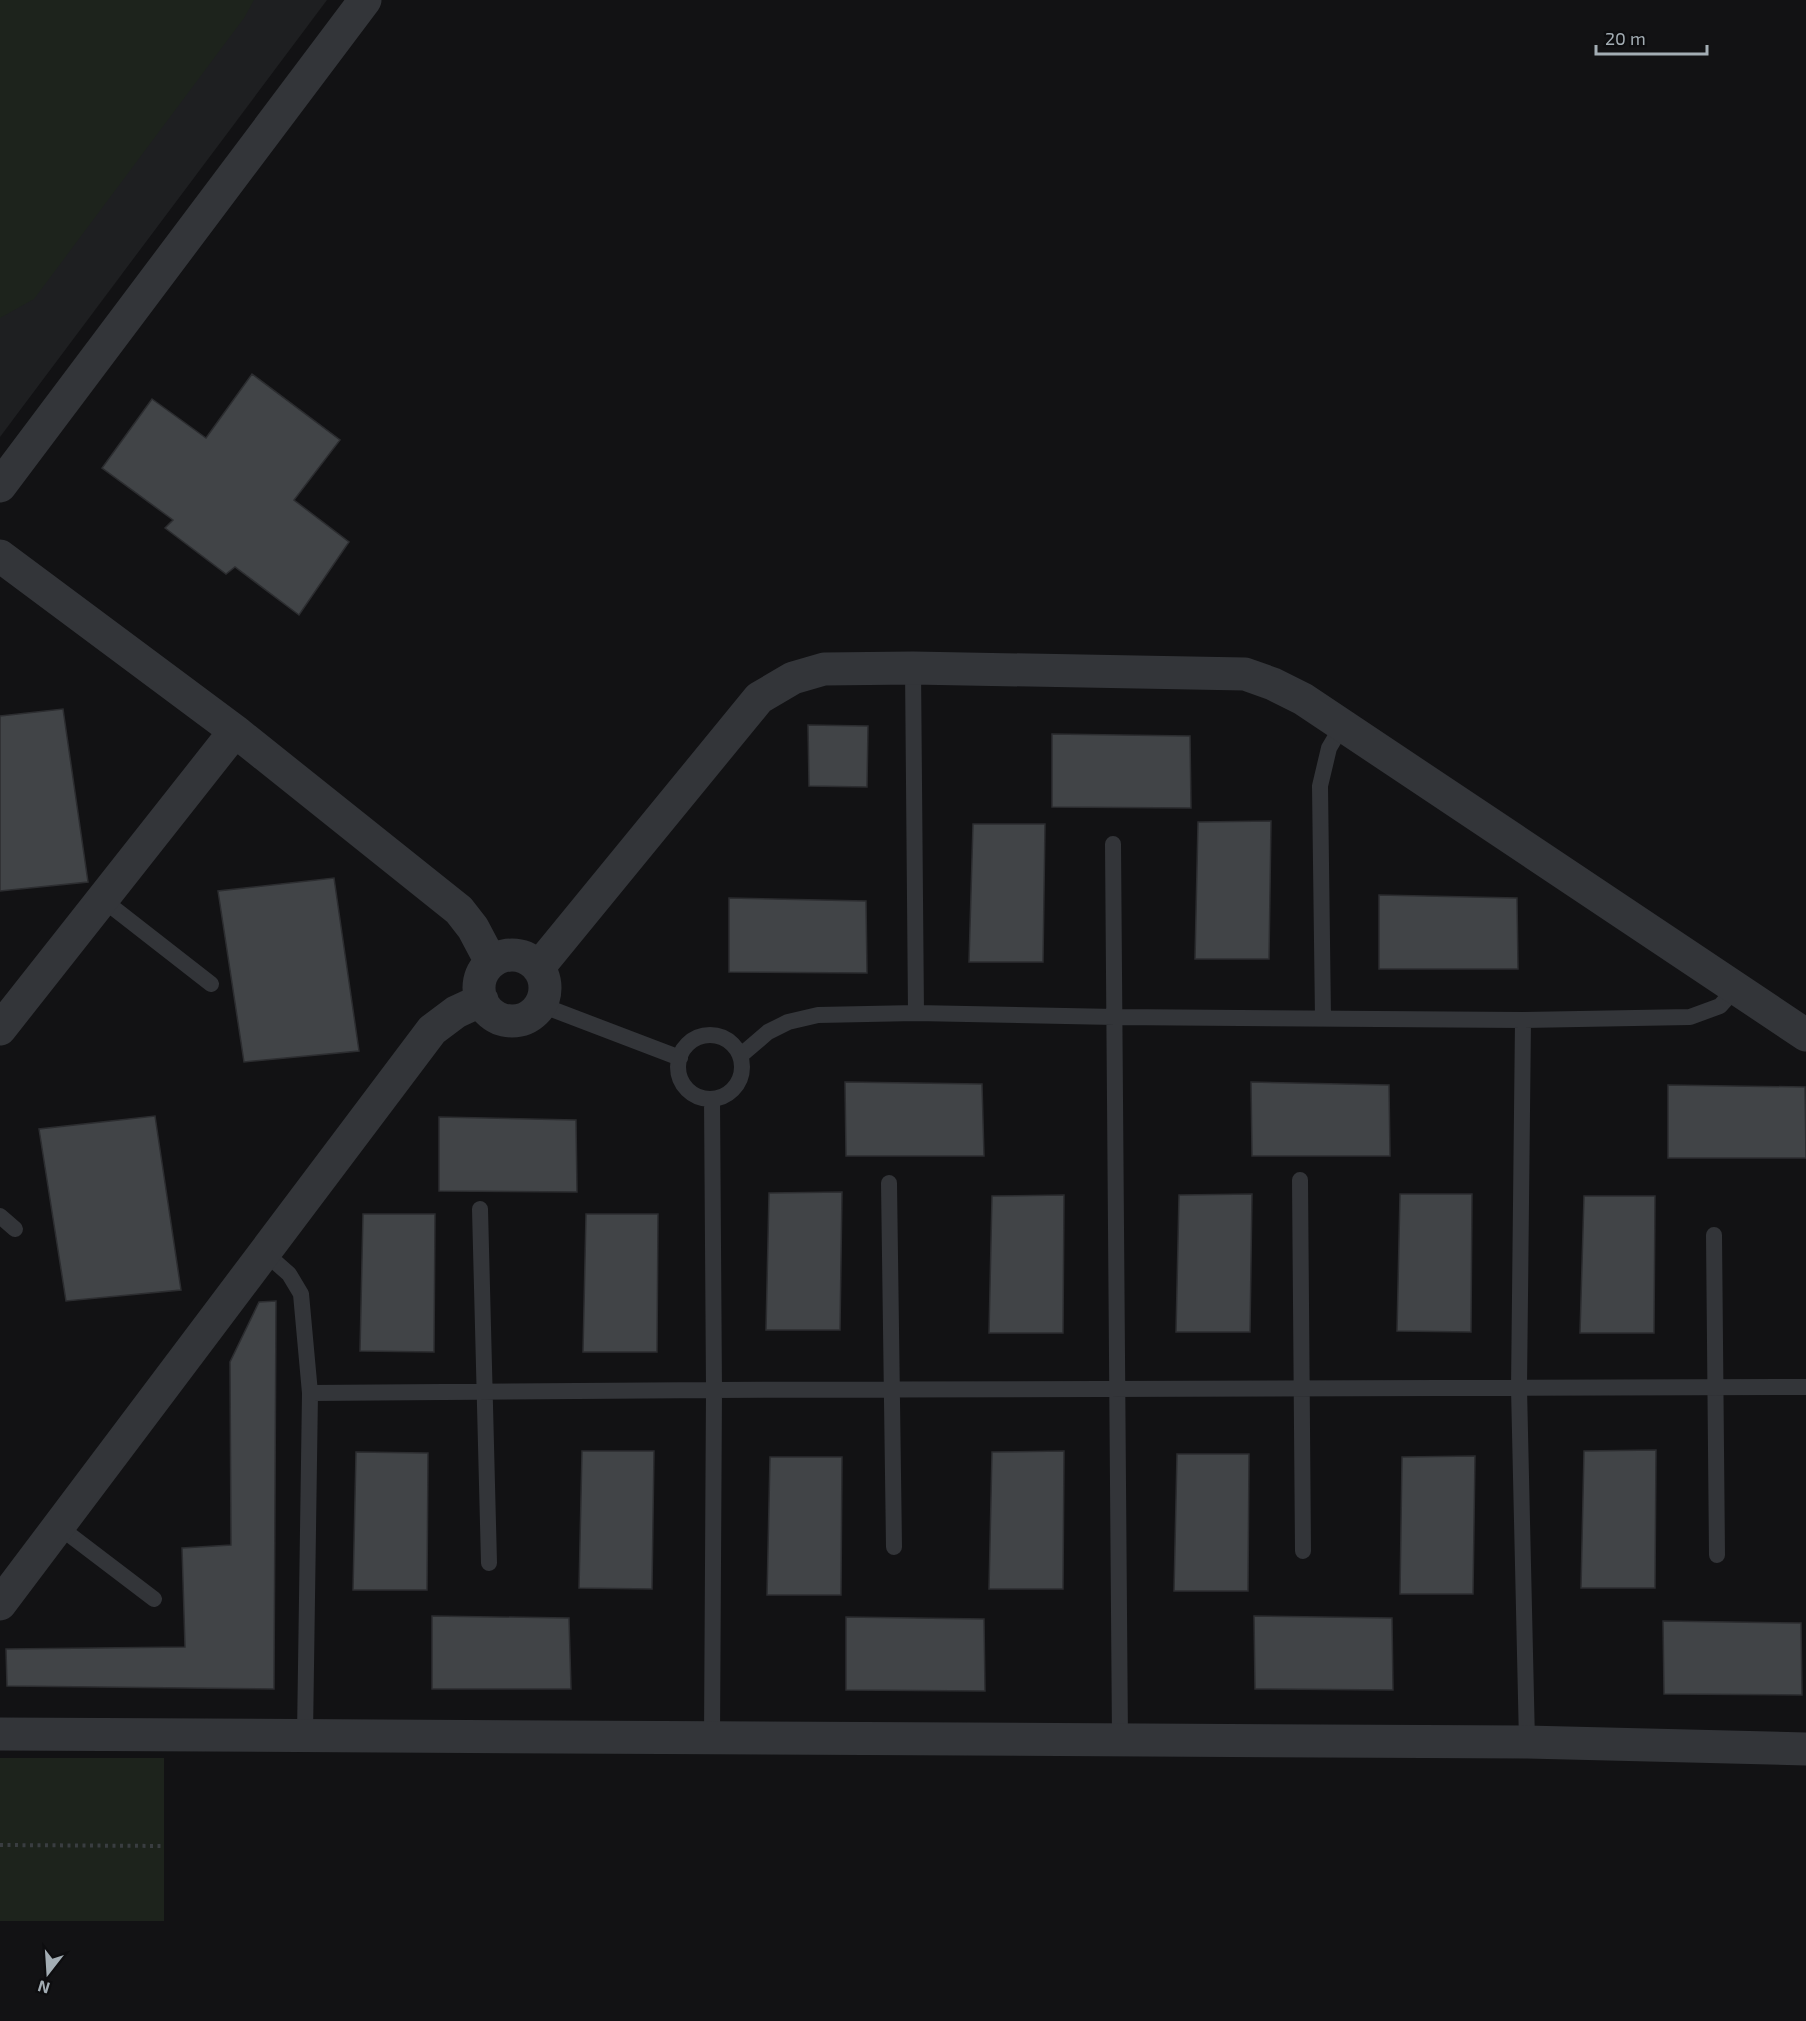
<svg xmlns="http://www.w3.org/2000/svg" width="1806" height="2021" viewBox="0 0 1806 2021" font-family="'Exo 2',sans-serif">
<rect width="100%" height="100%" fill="#121214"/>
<path fill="#1e1f21" d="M0 0H327L0 437Z"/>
<path fill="#1d231c" d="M0 0H254L244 18 34 299 0 318Z
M0 1758H164V1921H0Z"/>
<path fill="#414447" stroke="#2c2d30" stroke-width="1.5" d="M252 374 340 440 294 500 349 542 299 615 235 567 226 574 165 528 173 520 102 468 152 399 206 438Z
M63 709 88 882 0 891V716Z
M808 725 868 726 867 787 809 786Z
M1052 734 1190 736 1191 808 1052 807Z
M1271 821 1269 959H1195L1198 822Z
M973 824H1045L1043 962H969Z
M334 878 359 1051 244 1062 218 891Z
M1379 895 1517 898 1518 969H1379Z
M729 898 866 901 867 973 729 972Z
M845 1082 982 1084 984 1156H846Z
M1251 1082 1389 1085 1390 1156H1252Z
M1668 1085 1805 1087 1806 1158H1668Z
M155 1116 181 1290 66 1301 39 1129Z
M439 1117 576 1120 577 1192 439 1191Z
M842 1192 840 1330H766L769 1193Z
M1252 1194 1250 1332H1176L1179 1195Z
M1400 1194H1472L1471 1332 1397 1331Z
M1064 1195 1063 1333H989L992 1196Z
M1584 1196H1655L1654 1333H1580Z
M363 1214H435L434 1352 360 1351Z
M586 1214H658L657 1352H583Z
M276 1301 274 1689 7 1686 6 1649 185 1647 182 1548 231 1545 230 1362 259 1302Z
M1656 1450 1655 1588H1581L1584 1451Z
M582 1451H654L652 1589 579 1588Z
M1064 1451 1063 1589H989L992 1452Z
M356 1452 428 1453 427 1590H353Z
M1177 1454H1249L1248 1591H1174Z
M1475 1456 1473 1594H1400L1402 1457Z
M770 1457H842L841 1595H767Z
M432 1616 569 1618 571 1689H432Z
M1254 1616 1392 1618 1393 1690 1255 1689Z
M846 1617 984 1619 985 1691 846 1690Z
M1663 1621 1801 1623 1802 1695 1664 1694Z"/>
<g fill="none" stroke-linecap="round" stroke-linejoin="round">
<path stroke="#393d40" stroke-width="4" stroke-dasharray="3 4.5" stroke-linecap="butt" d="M0 1845 164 1846"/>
<path stroke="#333539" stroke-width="16" d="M913 668 916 1013
M1113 844 1120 1740
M102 899 211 984
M541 1005 680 1058
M1323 1018 1320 786 1329 748 1342 726
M1523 1020 1519 1388 1527 1742
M678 1067a32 32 0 1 1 64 0a32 32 0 1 1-64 0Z
M740 1056 768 1032 788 1022 818 1015 916 1013 1115 1017 1523 1020 1690 1017 1720 1006 1736 988
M712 1099 714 1390 712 1738
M1300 1180 1303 1551
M889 1183 894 1547
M480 1209 489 1563
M0 1216 15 1229
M1714 1235 1717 1555
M264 1252 289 1274 301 1294 310 1393 305 1735
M310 1393 714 1390 1806 1387
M58 1526 154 1599"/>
<path stroke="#333539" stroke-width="33" d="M0 486 365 0
M0 556 235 731 0 1029
M235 731 459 910 473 928 491 962
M479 988a33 33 0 1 1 66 0a33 33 0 1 1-66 0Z
M538 968 759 698 793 678 824 669 913 668 1245 674 1273 684 1303 699 1806 1035
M0 1604 432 1030 456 1012 482 1000
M0 1734 1527 1742 1806 1749"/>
</g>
<g transform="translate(48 1973) rotate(197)" stroke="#0d0d0f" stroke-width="4.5" paint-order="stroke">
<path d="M0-4.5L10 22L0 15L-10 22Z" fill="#a3adb4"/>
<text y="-9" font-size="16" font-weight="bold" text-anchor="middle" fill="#a3adb4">N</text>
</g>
<path d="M1596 45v9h111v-9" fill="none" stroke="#a3adb4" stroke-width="3"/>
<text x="1605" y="45" font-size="18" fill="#a3adb4" stroke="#0d0d0f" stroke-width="4.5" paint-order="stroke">20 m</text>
</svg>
